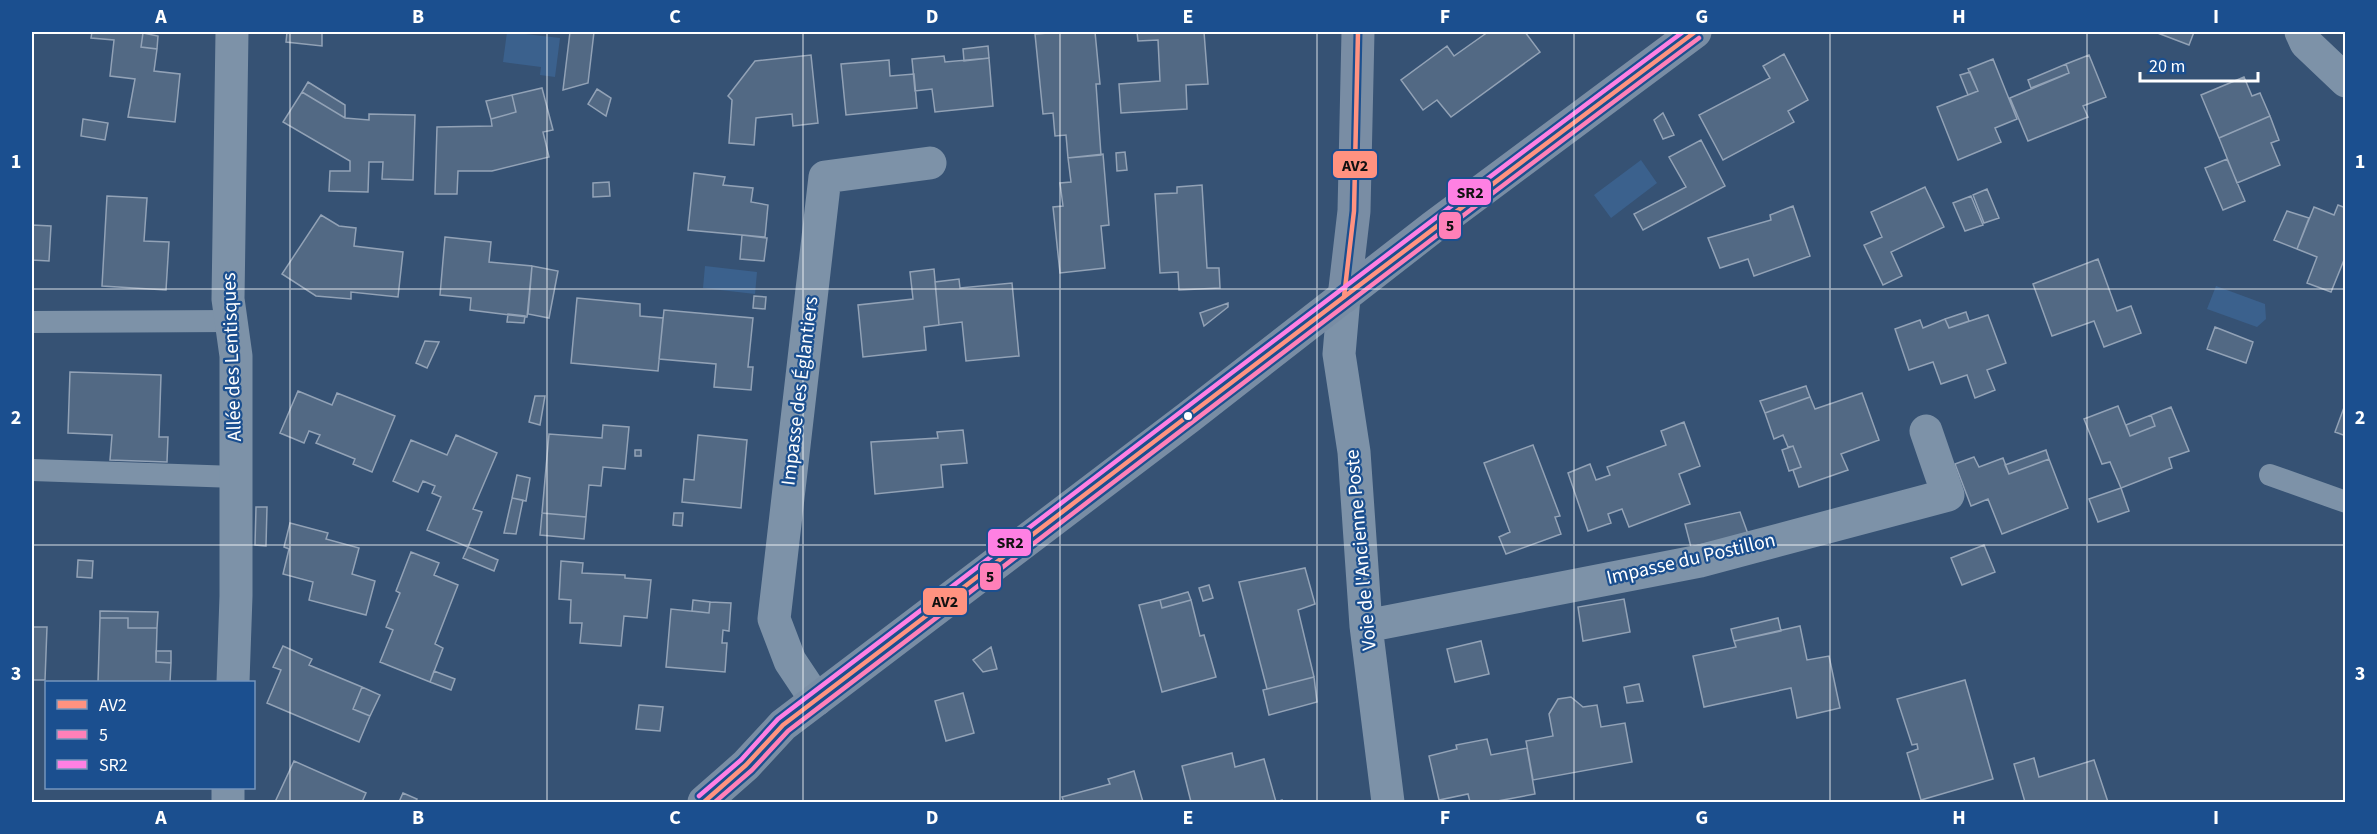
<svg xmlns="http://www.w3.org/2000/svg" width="2377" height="834" viewBox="0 0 2377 834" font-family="'Source Sans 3',sans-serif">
<rect width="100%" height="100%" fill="#365274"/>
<path fill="#3b618d" d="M507 32 560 38 555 77 540 75 541 67 503 62Z
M1641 160 1657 183 1611 218 1594 195Z
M705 266 757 272 755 294 703 288Z
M2216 286 2265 304 2266 319 2257 327 2207 309Z"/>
<path fill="#526984" stroke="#92a2b6" stroke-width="1.5" d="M92 32 143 33 141 47 157 49 154 71 180 74 175 122 128 117 135 79 110 76 114 40 91 38Z
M287 32H322V46L286 42Z
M570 32H594L588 83 563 90Z
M1062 32H1095L1100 84H1096L1101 155 1068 158 1066 135 1055 136 1053 113 1043 114 1035 34Z
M1137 32H1204L1208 84 1186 85 1187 109 1121 113 1119 84 1160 81 1158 40 1138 41Z
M1488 32H1525L1540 52 1451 117 1437 100 1423 110 1401 80 1447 46 1454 56Z
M2155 32H2194L2189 45Z
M143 33 158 36 157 49 141 47Z
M988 46 989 58 964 61 963 49Z
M1784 54 1808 100 1788 111 1794 122 1723 160 1699 115 1770 78 1763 66Z
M811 55 818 123 793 126 792 114 756 118 754 145 729 143 732 100 728 96 755 61Z
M2089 55 2106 97 2083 106 2088 117 2028 141 2010 98 2069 73 2066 64Z
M944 56 945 62 989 58 993 106 935 112 932 89 915 91 912 59Z
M1993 59 2017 119 1995 128 2001 142 1958 160 1937 107 1978 91 1968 69Z
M889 60 890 76 914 74 917 108 846 115 841 64Z
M2066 64 2069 73 2031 88 2028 80Z
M1970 72 1978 91 1968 95 1960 75Z
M2244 77 2252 96 2260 93 2270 116 2219 138 2201 95Z
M308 82 345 105V118L302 92Z
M542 88 553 130 543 132 549 157 492 171H458L457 194H435L437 127 492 126 491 119 516 112 512 95Z
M597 89 611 98 606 116 588 104Z
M302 92 345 118 369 120V114L415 115 413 180 382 179 383 162H369L368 192 329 191 330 171H350V161L283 122Z
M512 95 516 112 491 119 486 101Z
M1663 113 1674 135 1663 139 1654 120Z
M2270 116 2279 140 2271 143 2280 165 2237 183 2219 138Z
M83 119 108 123 105 140 81 136Z
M1701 140 1725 186 1643 230 1634 214 1686 187 1669 157Z
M1125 152 1127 170 1117 171 1116 153Z
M1103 154 1109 225 1101 226 1105 268 1060 273 1053 207 1063 206 1060 183 1071 182 1068 158Z
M2227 159 2245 201 2223 210 2205 168Z
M694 173 725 177 723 185 753 188 751 202 768 205 765 237 688 230Z
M609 182 610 196 593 197V183Z
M1202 185 1207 268H1219L1220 288 1179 290 1178 272 1160 273 1155 194 1177 193V187Z
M1925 187 1944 227 1891 252 1902 276 1883 285 1864 245 1882 237 1871 212Z
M1987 189 1999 218 1984 223 1973 195Z
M107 196 147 198 144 241 169 242 166 290 102 286Z
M1971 196 1983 225 1965 231 1953 203Z
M2338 205 2346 208V255L2331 292 2307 283 2317 257 2297 249 2314 207 2334 215Z
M1793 206 1810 256 1754 276 1748 259 1720 268 1708 238 1771 220 1770 215Z
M2287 211 2309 218 2297 249 2274 240Z
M321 215 339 226 356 228 354 246 403 252 398 297 351 292V299L316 296 282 274Z
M32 225 51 226 49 261 32 260Z
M742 235 767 238 764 261 740 259Z
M445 237 491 242 489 262 532 266 527 317 470 310 471 298 440 295Z
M2098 259 2117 311 2131 306 2141 333 2104 347 2094 321 2052 336 2033 284Z
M532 266 558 271 549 318 528 314Z
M934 269 939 325 924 327 926 350 863 357 858 305 913 299 910 272Z
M959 279 960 288 1012 283 1019 356 966 361 962 322 939 325 935 282Z
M754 296 766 297 765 309 753 308Z
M577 298 640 304V316L663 318 658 371 571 363Z
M1228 303V307L1204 326 1200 313Z
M664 310 753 318 748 367H753L751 390 714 387 716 364 659 359Z
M1966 312 1969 321 1949 328 1945 319Z
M508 314 525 316 524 323 507 322Z
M1988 315 2006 363 1987 370 1995 390 1975 398 1967 375 1941 384 1933 362 1909 370 1895 329 1920 320 1923 328 1945 319 1949 328Z
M2215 327 2253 342 2246 363 2207 349Z
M425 341 439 342 427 368 416 363Z
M70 372 161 375 159 437H168L167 462 110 460 112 435 68 433Z
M1806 386 1810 397 1765 413 1760 401Z
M298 391 332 405 337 393 395 416 372 472 353 464 355 459 316 443 320 435 309 431 304 443 280 433Z
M1862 393 1879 440 1841 454 1848 470 1799 487 1793 470 1801 467 1793 446 1788 447 1783 435 1774 439 1765 413 1810 397 1815 409Z
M535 396H545L540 425 529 422Z
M2346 402V436L2335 432Z
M2118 406 2130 436 2155 426 2151 415 2171 407 2189 451 2169 458 2172 468 2121 488 2110 462 2102 464 2084 419Z
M2151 415 2155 426 2130 436 2126 425Z
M1684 422 1700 466 1679 474 1690 504 1629 527 1622 509 1608 514 1611 523 1588 531 1568 473 1590 464 1596 480 1610 475 1607 467 1666 445 1661 431Z
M603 425 629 427 625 469 603 467 601 486 589 485 586 517 542 513 549 434 602 438Z
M963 430 967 463 941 465 943 487 875 494 871 442 938 438 937 432Z
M456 435 497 453 473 509 482 512 468 547 427 530 441 497 432 493 435 486 423 481 418 492 393 481 411 440 447 455Z
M698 435 747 440 741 508 682 502 684 479 694 480Z
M1533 445 1560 516 1555 517 1561 534 1506 554 1499 537 1510 532 1484 463Z
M1793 446 1801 467 1789 471 1782 450Z
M635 450H641V456H635Z
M2046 450 2049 459 2009 474 2005 465Z
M1974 457 1979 467 2003 458 2009 474 2049 459 2068 508 2002 534 1988 499 1971 506 1955 464Z
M517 475 530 478 526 501 512 498Z
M2121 488 2129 511 2098 522 2089 499Z
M512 498 523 500 516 534 504 533Z
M256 507H267L266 546 255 545Z
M1740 512 1748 534 1691 547 1685 524Z
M542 513 586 517 584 539 540 535Z
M674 513H683L682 526 673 525Z
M290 523 328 533 326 539 359 548 352 574 375 581 366 615 309 600 313 582 283 574 289 549 284 547Z
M1984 545 1995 572 1962 585 1951 558Z
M468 547 498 560 494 571 463 558Z
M411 552 439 563 434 575 458 585 435 644 443 648 430 682 380 662 393 630 386 627 400 593 396 591Z
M78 560 93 561 92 578 77 577Z
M561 561 583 563 582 573 625 575V578L651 580 647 618 624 616 621 646 580 643 582 623H570L571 600 559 599Z
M1305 568 1315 604 1298 610 1314 677 1267 689 1239 582Z
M1209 585 1213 598 1203 601 1199 588Z
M1188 592 1191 600 1162 608 1160 600Z
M1624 599 1630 632 1583 641 1578 607Z
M693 600 710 602 709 613 692 611Z
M1160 600 1162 608 1191 600 1200 636 1204 635 1216 677 1162 692 1139 605Z
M710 602 731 603 729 631 723 630 722 643H727L725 672 666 667 671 609 709 613Z
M100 611 158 612 157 628H128V618H100Z
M100 618H128V628H157L156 662 171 663 170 682H98Z
M1778 618 1781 631 1734 641 1731 629Z
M1800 626 1807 660 1829 656 1840 708 1797 718 1791 688 1704 707 1693 656 1736 647 1734 641Z
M32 627H47L45 680H32Z
M1481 641 1489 674 1455 682 1447 649Z
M283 646 312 659 309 665 362 687 353 709 370 716 359 742 267 703 281 670 273 667Z
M991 647 997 669 983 672 973 660Z
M156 651H171V663L156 662Z
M434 671 455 679 451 690 430 682Z
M1314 677 1317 702 1269 715 1263 690Z
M1965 680 1993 779 1921 800 1907 753 1918 749 1917 744 1912 745 1897 699Z
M1639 684 1643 701 1627 703 1624 687Z
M362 687 380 695 370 716 353 709Z
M963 693 974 733 946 741 935 701Z
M1571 697 1583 707 1597 705 1601 727 1625 723 1632 762 1533 780 1526 741 1553 736 1549 714 1558 699Z
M639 705 663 707 660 731 636 729Z
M1487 739 1491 755 1527 748 1535 794 1492 802H1470L1468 794 1439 800 1429 756 1457 749 1456 745Z
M1232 753 1235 767 1264 759 1276 802 1282 800V802H1191L1182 766Z
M2034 758 2039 777 2094 760 2108 802H2025L2014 764Z
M294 761 366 793 362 802H275Z
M1134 771 1143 802H1064L1062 797 1110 784 1108 779Z
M403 793 417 799 415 802H399Z"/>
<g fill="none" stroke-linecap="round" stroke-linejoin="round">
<path stroke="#7d92a8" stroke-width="22" d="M32 322 231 321
M32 470 236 477
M2270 475 2346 502"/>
<path stroke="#7d92a8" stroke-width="33" d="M232 32 228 299 236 356V596L233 682
M2301 32 2306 43 2346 81
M1344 297 1339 354 1354 452 1366 626 1388 802
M1366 626 1700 561 1948 495 1926 431
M816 700 790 661 774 619 825 177 930 163
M228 802V788"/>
<path stroke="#798da4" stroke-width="33" d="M1344 297 1354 211 1358 32
M704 802 746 765 783 725 1189 417 1433 227 1695 32"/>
<defs>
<path id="bus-1" d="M1344 297 1354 211 1358 32
M704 802 746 765 783 725C1087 494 1389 260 1695 32"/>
<path id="bus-2" d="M715 802 752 770 788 731C1092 500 1393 266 1699 38"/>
<path id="bus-3" d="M699 796 741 760 778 719C1080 490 1379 258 1683 32"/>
</defs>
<use href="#bus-1" stroke="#1b4f8f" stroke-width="9"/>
<use href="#bus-2" stroke="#1b4f8f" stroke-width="9"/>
<use href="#bus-3" stroke="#1b4f8f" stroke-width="9"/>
<use href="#bus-1" stroke="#ff9280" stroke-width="4.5"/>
<use href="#bus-2" stroke="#ff80b8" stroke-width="4.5"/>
<use href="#bus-3" stroke="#ff80e3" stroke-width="4.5"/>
</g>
<path fill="none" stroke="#fff" stroke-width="1.5" stroke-opacity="0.55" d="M290 32V802M547 32V802M803 32V802M1060 32V802M1317 32V802M1574 32V802M1830 32V802M2087 32V802M32 289H2346M32 545H2346"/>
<circle fill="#fff" stroke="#1b4f8f" stroke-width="2" cx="1188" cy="416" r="5"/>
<g text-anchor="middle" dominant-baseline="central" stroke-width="4.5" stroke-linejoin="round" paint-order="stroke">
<g font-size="20" fill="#fff" stroke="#1b4f8f">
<text transform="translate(232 357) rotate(-92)">Allée des Lentisques</text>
<text transform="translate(800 391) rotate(-83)">Impasse des Églantiers</text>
<text transform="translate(1361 550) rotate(-95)">Voie de l'Ancienne Poste</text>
<text transform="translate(1691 559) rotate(-13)">Impasse du Postillon</text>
</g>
</g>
<g stroke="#1b4f8f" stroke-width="2">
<rect x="1332" y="150" width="46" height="29" rx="6" fill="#ff9280"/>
<rect x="1447" y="178" width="45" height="28" rx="6" fill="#ff80e3"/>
<rect x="1438" y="211" width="24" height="29" rx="6" fill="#ff80b8"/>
<rect x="987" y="528" width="45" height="29" rx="6" fill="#ff80e3"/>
<rect x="979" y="562" width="23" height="29" rx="6" fill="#ff80b8"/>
<rect x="922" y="587" width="46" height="29" rx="6" fill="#ff9280"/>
</g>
<g font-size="16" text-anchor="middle" font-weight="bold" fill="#111">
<text x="1355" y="171">AV2</text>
<text x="1470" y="198">SR2</text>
<text x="1450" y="231">5</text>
<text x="1010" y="548">SR2</text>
<text x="990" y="582">5</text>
<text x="945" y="607">AV2</text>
</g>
<rect width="2377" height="834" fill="none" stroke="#1b4f8f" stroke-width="66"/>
<rect x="45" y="681" width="210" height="108" fill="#1b4f8f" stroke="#7695bc" stroke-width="1.5"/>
<rect x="57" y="700" width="30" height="9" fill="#ff9280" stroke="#7695bc" stroke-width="1.5"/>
<text x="99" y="711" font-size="18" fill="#ffffff">AV2</text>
<rect x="57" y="730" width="30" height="9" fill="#ff80b8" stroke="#7695bc" stroke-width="1.5"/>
<text x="99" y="741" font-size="18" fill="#ffffff">5</text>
<rect x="57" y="760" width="30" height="9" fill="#ff80e3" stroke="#7695bc" stroke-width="1.5"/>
<text x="99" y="771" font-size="18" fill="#ffffff">SR2</text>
<path d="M2140 72v9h118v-9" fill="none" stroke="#ffffff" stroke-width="3"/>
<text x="2149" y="72" font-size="18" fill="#ffffff" stroke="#1b4f8f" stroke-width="4.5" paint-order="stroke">20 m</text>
<rect x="33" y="33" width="2311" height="768" fill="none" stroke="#fff" stroke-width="2"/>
<g font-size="20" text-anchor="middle" font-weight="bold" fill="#fff">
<text x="161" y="23">A</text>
<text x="418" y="23">B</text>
<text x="675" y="23">C</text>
<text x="932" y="23">D</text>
<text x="1188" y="23">E</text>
<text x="1445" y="23">F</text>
<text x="1702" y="23">G</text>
<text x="1959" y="23">H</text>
<text x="2216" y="23">I</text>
<text x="16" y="168">1</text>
<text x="2360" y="168">1</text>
<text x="16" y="424">2</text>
<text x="2360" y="424">2</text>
<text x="16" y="680">3</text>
<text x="2360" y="680">3</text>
<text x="161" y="824">A</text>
<text x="418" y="824">B</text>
<text x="675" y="824">C</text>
<text x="932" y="824">D</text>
<text x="1188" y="824">E</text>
<text x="1445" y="824">F</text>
<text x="1702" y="824">G</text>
<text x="1959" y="824">H</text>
<text x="2216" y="824">I</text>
</g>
</svg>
